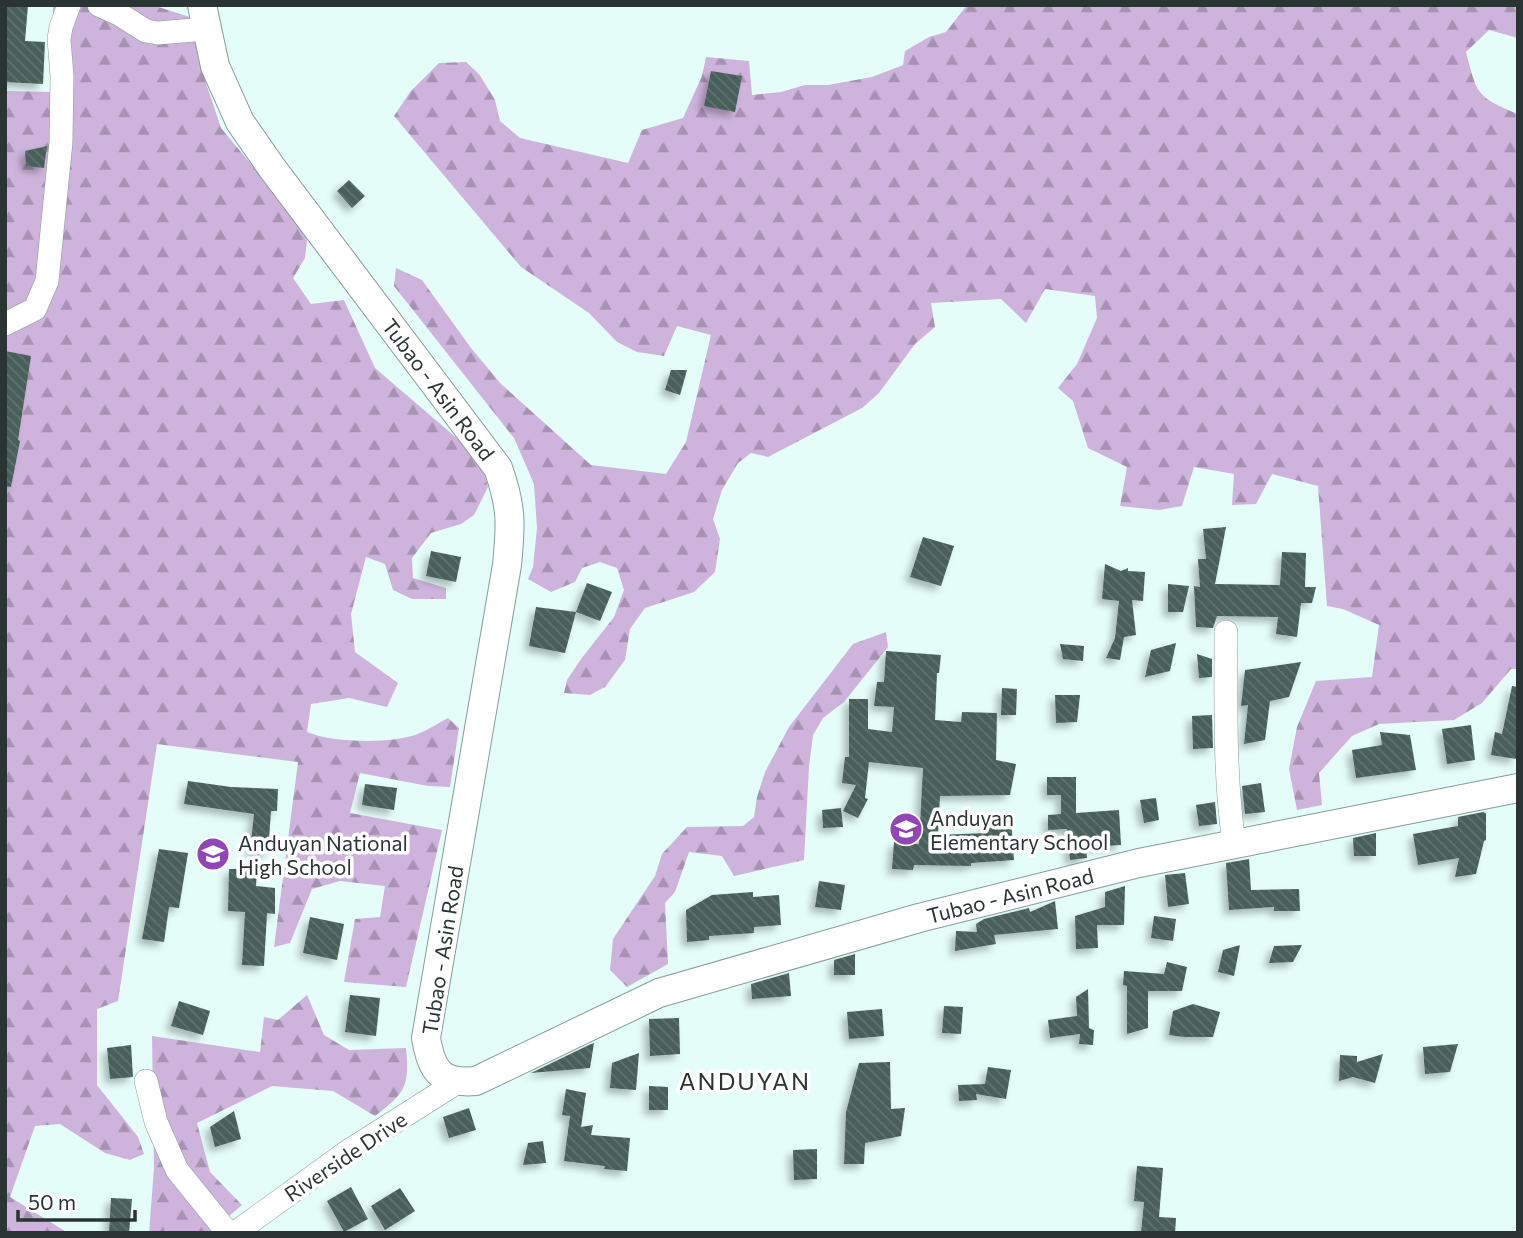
<svg xmlns="http://www.w3.org/2000/svg" width="1523" height="1238" viewBox="0 0 1523 1238" font-family="Commissioner,sans-serif">
<defs>
<pattern id="forest-firs" width="22" height="20" patternUnits="userSpaceOnUse" patternTransform="scale(1.75)"><rect width="22" height="20" fill="#ceb3dd"/><path d="M5 1l3.5 6h-7zM16 11l3.5 6h-7z" fill="#a792b4"/></pattern>
<pattern id="building-back-hatch" width="6" height="6" patternUnits="userSpaceOnUse" patternTransform="scale(1.75)"><rect width="6" height="6" fill="#485e5a"/><path d="M-1 5l2 2M0 0l6 6M5-1l2 2" fill="none" stroke="#60726f"/></pattern>
<filter id="shadow"><feDropShadow dx="-5" dy="5" stdDeviation="3.5" flood-color="#0004"/></filter>
</defs>
<rect width="100%" height="100%" fill="#e4fdf8"/>
<path fill="url(#forest-firs)" d="M53 5H152L190 17 199 62 221 128 290 211 307 240 305 258 293 278 311 304 344 300 375 368 480 458 488 487 474 515 461 524 431 533 412 558 413 578 446 588V599H412L393 590 385 564 366 557 351 614 355 652 398 683 387 707 349 698 311 704 307 732C333 743 391 744 418 734 428 730 438 723 448 718L459 728 450 787 428 786 360 773 350 813 442 830 406 987 344 982 355 919 380 917 385 886 340 881 312 889 290 943 274 947 298 762 157 744 118 1001 97 1009V1085L138 1137 144 1154 130 1160 105 1153 60 1124 35 1126 10 1197 68 1233H5V91L52 92Z
M967 5H1518V38L1489 30 1466 52C1477 94 1476 97 1518 114V669H1511L1482 703 1454 720 1379 724 1352 736 1319 773 1322 805 1297 810 1289 769 1297 727 1316 681 1372 677 1379 625 1343 609 1327 606 1318 486 1272 474 1256 504 1232 505 1234 474 1194 467 1182 506 1159 510 1120 506 1127 467 1088 448 1073 401 1058 388 1077 364 1097 318 1095 296 1045 289 1026 323 1001 299 931 303 935 327 915 344 879 393 862 408 768 457 751 453 738 463 722 490 713 519 720 539 715 572 694 592 645 608 630 629 625 660 605 687 590 695 564 693 567 680 581 659 614 617 624 590 617 568 600 562 582 568 575 582 551 592 528 579 533 567 537 528 534 484 514 438 394 286 396 268 422 280 471 348 501 384 591 465 666 474 686 442 711 335 677 326 664 356 637 352 617 342 589 313 521 267 394 116 410 92 439 63 466 62 479 74 495 100 500 121 520 138 628 163 642 130 683 118 702 76 706 57 749 61 752 95 781 92 805 85H828L872 77 903 65 905 51 929 37 946 32Z
M886 632 888 647 844 702 823 718 813 735 809 766 804 860 734 876 722 856 689 852 675 892 665 903 668 964 627 987 610 970 613 939 655 876 662 854 687 827 743 826 754 817 757 797 765 772 789 727 853 644Z
M307 995 324 1035 349 1050 406 1048C410 1086 405 1093 375 1116L333 1091 272 1086 197 1123 210 1172 242 1205 209 1233H149L154 1168 152 1036 260 1052 264 1017 278 1020Z"/>
<path fill="url(#building-back-hatch)" filter="url(#shadow)" d="M5 5H28L25 41 45 42 43 84 5 82Z
M711 71 742 76 735 112 704 106Z
M47 146 44 168 26 166 25 151Z
M349 180 365 196 352 208 337 191Z
M5 351 31 356 18 440 20 441 11 487 5 486Z
M671 370H687L680 395 665 390Z
M1226 527 1215 584 1280 585 1282 552 1306 553 1305 587H1316L1312 603H1301L1297 637 1276 634 1278 617 1217 616 1213 628 1196 627 1194 586 1200 587 1198 559H1206L1203 529Z
M923 537 954 546 941 586 910 577Z
M431 551 461 557 456 582 426 576Z
M1105 564 1121 571 1128 568V571L1145 572 1143 601 1132 600 1136 635 1124 637 1120 660 1106 658 1115 638 1119 601 1102 599Z
M587 583 612 592 600 621 576 612Z
M1168 584 1189 586 1183 612H1168Z
M536 607 576 612 565 653 529 646Z
M1176 643 1170 671 1145 677 1151 650Z
M1060 644 1084 646 1083 661 1063 659Z
M886 651 941 655 939 673H937L935 720 961 722 962 712 997 713 996 760 1016 764 1010 795 940 796 938 835 986 833 985 819 1011 817 1014 860 971 863V866L914 865 913 870 892 869 894 842 919 844 923 768 869 762 865 798 868 799 858 818 843 811 856 785 842 783 845 757H849V699H868V729L892 732 894 707 874 706 877 682H884Z
M1197 654 1212 659V677L1199 678Z
M1301 662 1289 697 1270 701 1265 740 1244 744 1248 705 1241 706 1245 670Z
M1512 686 1518 687 1516 759 1491 755 1495 732 1502 734Z
M1002 688 1017 689 1016 715H1001Z
M1055 695H1080L1077 722 1056 723Z
M1212 715 1213 748 1193 749 1192 716Z
M1471 725 1475 760 1447 764 1442 729Z
M1380 732 1410 735 1416 770 1356 778 1352 750 1382 745Z
M1047 777H1076V813L1119 810 1121 845 1086 847 1087 858 1070 860 1067 829 1048 830V815L1061 814V795H1047Z
M188 781 231 787 278 789 277 811H271L268 853 250 851 254 814 184 804Z
M1261 783 1265 812 1245 814 1242 786Z
M365 784 397 788 394 810 362 805Z
M1156 798 1159 820 1144 823 1140 800Z
M1215 802 1217 824 1199 826 1196 805Z
M841 808 843 827 823 828 822 810Z
M1483 812 1486 813V840L1484 841 1476 874 1455 877 1459 858 1418 865 1413 834 1458 826V817Z
M1376 833V856H1354L1353 838Z
M159 849 188 853 179 908 169 907 164 942 142 939Z
M1249 859 1251 890 1299 889 1300 911H1274V907L1229 910 1226 863Z
M229 869H257L256 886 275 888V914L267 913 264 966 242 965 245 912 228 911Z
M1185 873 1189 904 1168 907 1165 875Z
M819 881 845 885 841 910 815 907Z
M1125 886 1124 925H1097L1098 948 1076 949 1075 916 1105 907V892Z
M753 892V897L779 895 781 925 754 927V933L709 936V940L687 942 686 910 712 895Z
M1055 901 1058 929 994 935 996 944 955 951 956 931 977 932 976 924 984 919 1029 908 1030 912Z
M1154 916 1176 919 1173 941 1151 938Z
M310 917 344 924 337 960 303 953Z
M1240 945 1234 976 1218 972 1223 950Z
M1302 945 1293 962 1269 963 1274 946Z
M855 954V975H834V960Z
M1167 962 1187 967 1182 991H1148V1028L1127 1034V986L1123 985 1124 971 1164 974Z
M789 973 791 996 752 999 751 984Z
M1088 989 1089 1028 1094 1030 1093 1045 1079 1044 1080 1034 1050 1038 1048 1020 1077 1016 1076 997Z
M350 995 380 998 376 1036 345 1032Z
M179 1001 210 1011 203 1035 171 1026Z
M1193 1004 1220 1012 1213 1037H1184L1169 1035 1173 1011Z
M944 1006 963 1007 961 1034 942 1033Z
M882 1009 884 1036 849 1039 847 1012Z
M679 1018 680 1054 650 1056 649 1019Z
M594 1043 590 1068 531 1073 591 1044Z
M1458 1044 1450 1072 1425 1074 1423 1047Z
M131 1045 133 1077 110 1079 107 1048Z
M639 1053 636 1090 610 1088 612 1063Z
M1383 1054 1375 1083 1353 1077 1339 1081 1340 1055 1357 1056V1062Z
M890 1062 891 1109 905 1108 901 1136 865 1143 864 1164H844L846 1112 859 1063Z
M988 1067 1011 1070 1006 1099 976 1094 977 1100 959 1101 958 1085 985 1084Z
M649 1086 668 1087V1110H649Z
M566 1089 586 1093 581 1127 593 1125 591 1135 630 1138 627 1171 604 1169 605 1166 564 1161 570 1116 562 1115Z
M469 1108 476 1130 449 1138 443 1117Z
M234 1111 241 1139 215 1147 210 1127Z
M543 1141 546 1163 523 1165 528 1143Z
M817 1149V1179L794 1180 793 1150Z
M1137 1166 1163 1168 1159 1217 1176 1218 1175 1233H1141L1144 1202 1134 1201Z
M351 1187 368 1219 344 1232 327 1201Z
M400 1188 415 1211 385 1230 371 1206Z
M111 1198 132 1199 129 1233H109Z"/>
<g fill="none" stroke-linecap="round" stroke-linejoin="round">
<defs>
<path id="minor" d="M99 5 119 14 146 31 158 33 206 29
M5 324 35 309 47 281 61 142 62 76 59 39 61 27 69 5
M1226 632C1226 703 1224 773 1234 844
M146 1081 156 1122 177 1170 228 1233
M235 1233 347 1152 456 1083"/>
<path id="major" d="M202 5 215 66 240 122 272 168 498 468C512 507 511 525 507 565L426 1038C432 1072 441 1084 476 1081L659 993 919 918 1139 863 1518 788"/>
</defs>
<use href="#minor" stroke="#859c98" stroke-width="24"/>
<use href="#major" stroke="#859c98" stroke-width="30"/>
<use href="#minor" stroke="#fff" stroke-width="23"/>
<use href="#major" stroke="#fff" stroke-width="28"/>
</g>
<defs>
<symbol id="school-disc" viewBox="-11 -11 22 22"><circle r="9.5" fill="#9245b6" stroke="#fff"/><path d="M0-5L7-2L0 1L-7-2ZM-4 1L0 2.5L4 1V4Q0 6-4 4Z" fill="#fff"/></symbol>
</defs>
<g fill-rule="evenodd">
<use href="#school-disc" x="887" y="810" width="38" height="38"/>
<use href="#school-disc" x="194" y="835" width="38" height="38"/>
</g>
<g text-anchor="middle" dominant-baseline="central" stroke-width="7" stroke-linejoin="round" paint-order="stroke">
<g font-size="21" fill="#2a3432" stroke="#fff">
<text transform="translate(439 389) rotate(53)">Tubao - Asin Road</text>
<text transform="translate(1010 895) rotate(-14)">Tubao - Asin Road</text>
<text transform="translate(442 950) rotate(-81)">Tubao - Asin Road</text>
<text transform="translate(345 1156) rotate(-34)">Riverside Drive</text>
</g>
<g font-size="21" fill="#2a3432" stroke="#fff" text-anchor="start">
<text x="930" y="817">Anduyan<tspan x="930" dy="24">Elementary School</tspan></text>
<text x="238" y="842">Anduyan National<tspan x="238" dy="24">High School</tspan></text>
</g>
<g font-size="24" letter-spacing="2" fill="#2a3432" stroke="#fff">
<text x="745" y="1080">ANDUYAN</text>
</g>
</g>
<rect width="1523" height="1238" fill="none" stroke="#2a3432" stroke-width="14"/>
<path d="M18 1210v10h117v-10" fill="none" stroke="#2a3432" stroke-width="3.5"/>
<text x="28" y="1210" font-size="21" fill="#2a3432" stroke="#ffffff" stroke-width="5" paint-order="stroke">50 m</text>
</svg>
